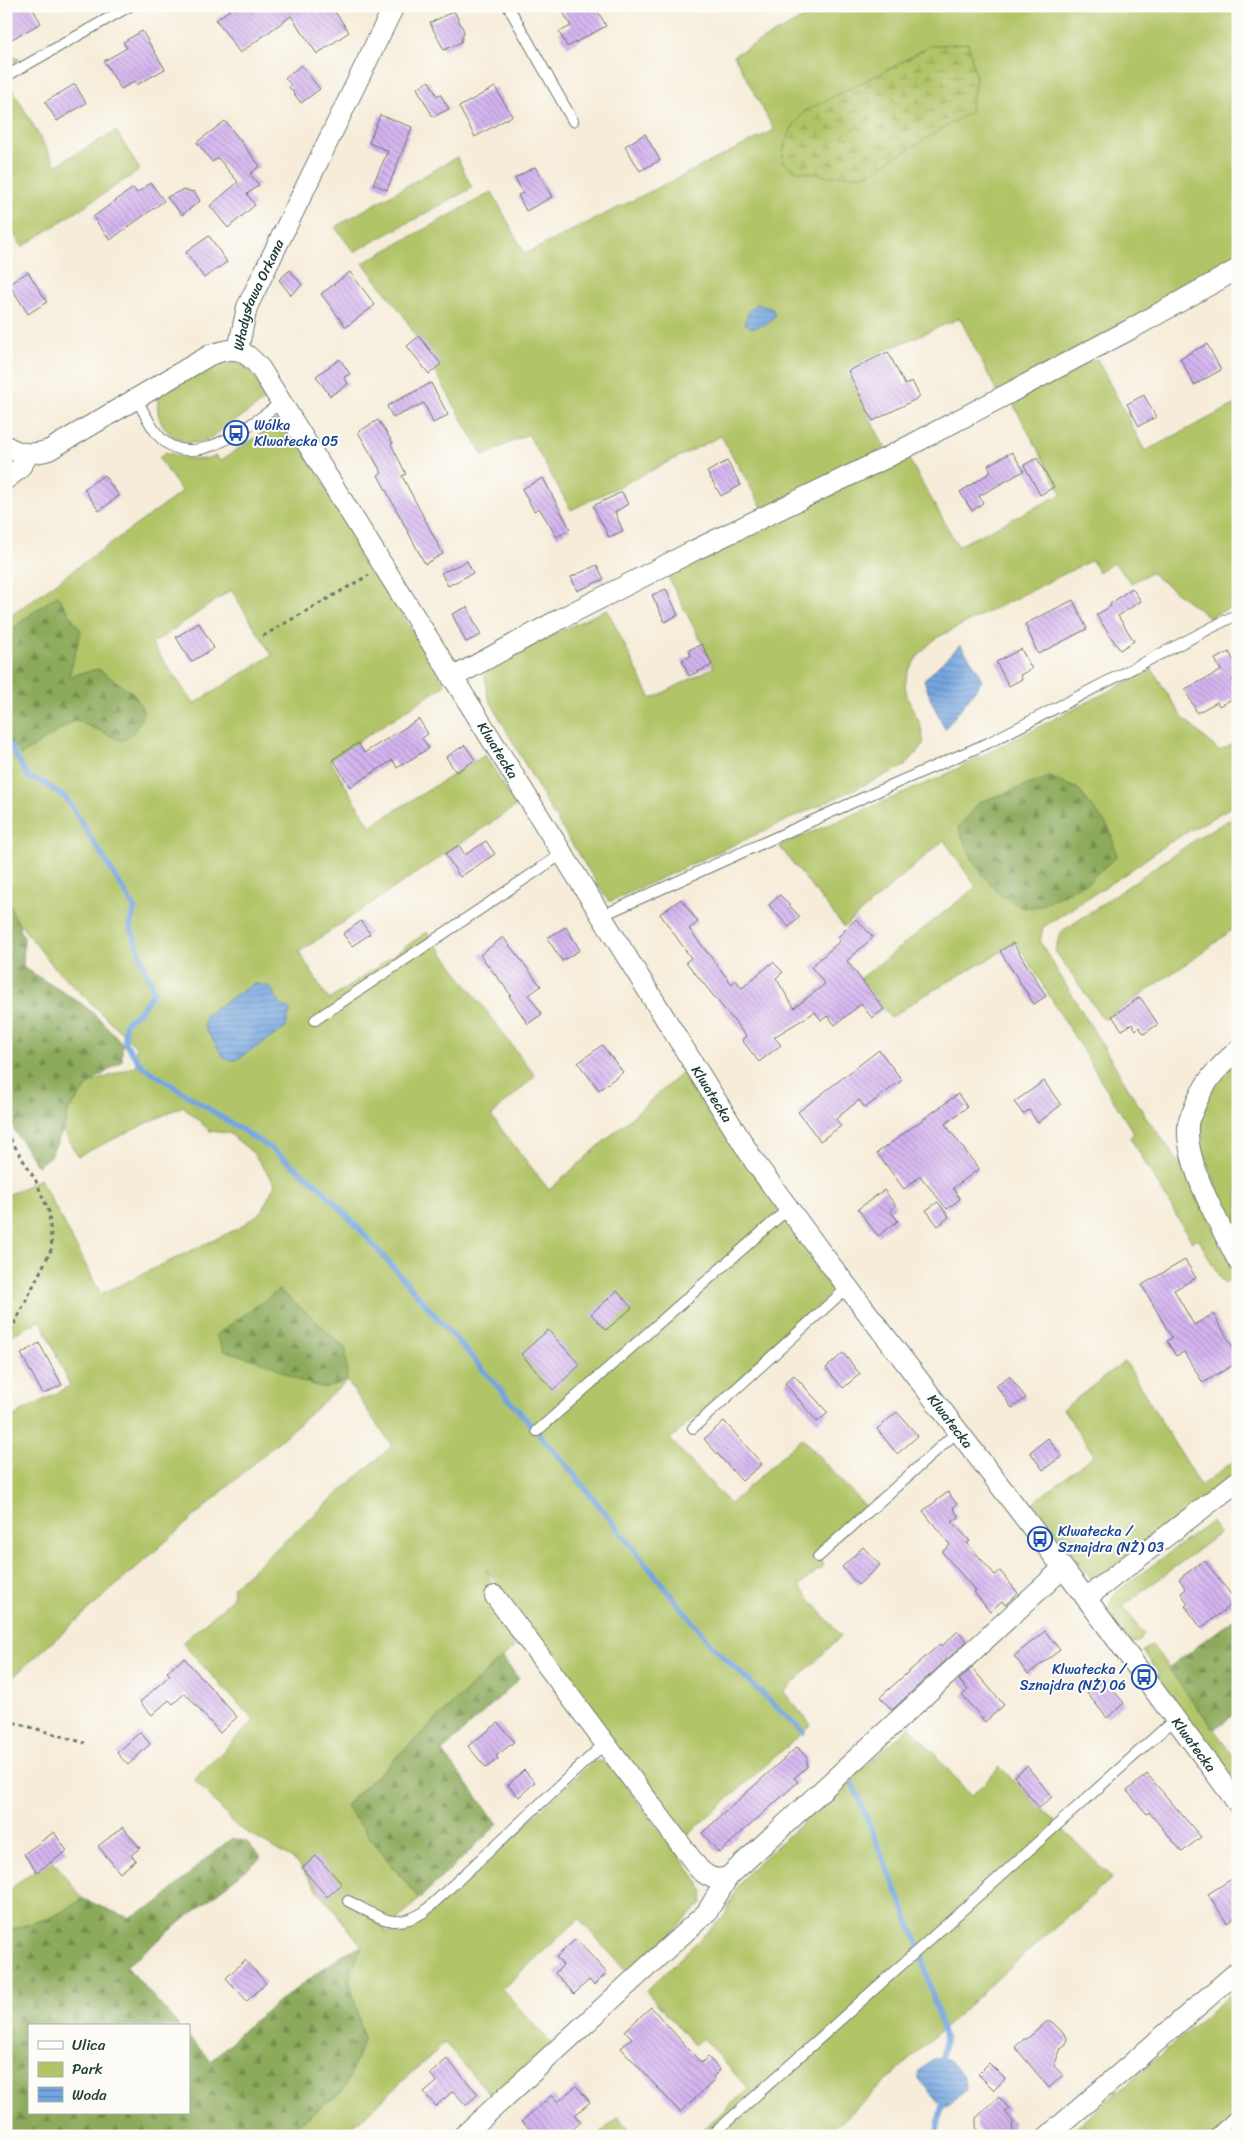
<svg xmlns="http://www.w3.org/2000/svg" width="1244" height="2142" viewBox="0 0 1244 2142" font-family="Sriracha,sans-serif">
<defs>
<pattern id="forest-firs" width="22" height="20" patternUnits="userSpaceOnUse" patternTransform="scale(1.25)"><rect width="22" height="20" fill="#8daa5c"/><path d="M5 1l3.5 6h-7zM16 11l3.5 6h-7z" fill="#738c4d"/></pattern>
<pattern id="wetland-marsh" width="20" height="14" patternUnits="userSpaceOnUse" patternTransform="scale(1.25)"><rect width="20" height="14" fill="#b2c468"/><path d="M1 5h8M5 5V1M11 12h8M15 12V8" fill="none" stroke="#90a056"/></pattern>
<pattern id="water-rules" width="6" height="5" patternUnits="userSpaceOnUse" patternTransform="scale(1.25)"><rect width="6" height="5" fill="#74a5df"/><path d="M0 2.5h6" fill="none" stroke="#5f88b6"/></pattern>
<pattern id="building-back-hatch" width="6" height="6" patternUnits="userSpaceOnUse" patternTransform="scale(1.25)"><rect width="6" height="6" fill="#d5b4f0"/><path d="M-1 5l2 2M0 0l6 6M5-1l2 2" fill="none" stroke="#ac94c3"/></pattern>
</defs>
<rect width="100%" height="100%" fill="#fdfcf7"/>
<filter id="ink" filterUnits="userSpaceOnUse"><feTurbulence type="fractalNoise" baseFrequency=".02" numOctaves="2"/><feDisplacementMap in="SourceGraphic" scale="10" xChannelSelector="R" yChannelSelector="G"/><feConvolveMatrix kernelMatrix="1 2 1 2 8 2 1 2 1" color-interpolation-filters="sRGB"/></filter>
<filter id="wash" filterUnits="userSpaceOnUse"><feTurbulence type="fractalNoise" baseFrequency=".0096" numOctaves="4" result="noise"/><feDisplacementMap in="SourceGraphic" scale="20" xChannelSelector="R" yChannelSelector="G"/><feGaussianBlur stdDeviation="1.12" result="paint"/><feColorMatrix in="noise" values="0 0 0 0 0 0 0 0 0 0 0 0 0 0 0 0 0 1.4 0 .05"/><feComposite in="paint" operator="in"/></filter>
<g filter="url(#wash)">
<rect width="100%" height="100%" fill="#f6ecd9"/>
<path fill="#b2c468" stroke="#68804e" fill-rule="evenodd" d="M826 6H1238V263L997 392 960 318 865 359 846 371 885 448 763 509 721 436 571 510 528 434 483 456 404 316 363 263 492 192 525 254 774 130 734 55Z
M6 49 10 56 20 59 6 67Z
M6 78 56 165 116 131 140 170 22 247 6 221Z
M457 157 472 188 354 252 335 227Z
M1097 359 1145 451 1238 403V603L1210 618 1151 573 1131 583 1114 563 1098 572 1092 560 938 637C924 648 901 671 906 691 910 712 924 719 923 745L905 766 609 902 551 811 488 697 485 675 492 664 607 609 651 699 714 667 667 575 778 518 907 456 958 546 1062 494 1011 400Z
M226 362C253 364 253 376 266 397L264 401 206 441C177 450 149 423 160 394L213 365Z
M273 421C284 421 288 425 294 433L445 685 330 760 370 826 485 755 516 806 299 952 329 1000 427 932 535 1076 491 1116 549 1190 684 1071 739 1154 841 1293 670 1439 730 1504 802 1438 869 1511 818 1557 824 1565 799 1586 841 1636 784 1692 811 1725 685 1837 486 1569 515 1646 345 1805 419 1899 384 1932 399 1933 420 1923 592 1762 602 1761 611 1766 695 1877 704 1892 702 1903 629 1974 579 1919 502 1989 552 2044 491 2095 445 2043 342 2136H282L344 2090 364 2040 349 1979 362 1946 294 1860 236 1826 194 1779 254 1721 182 1643 232 1599 233 1587 392 1446 347 1381 6 1683V1420L70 1386 41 1320 6 1338V1196L40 1179 101 1294 239 1228 261 1212 275 1184 253 1153 229 1133 210 1131 183 1106 78 1156 63 1131 68 1111 90 1083 136 1066V1047L54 967 6 907V619L182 492 159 458 166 452C184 458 198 463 216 456L220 461 265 431 262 426ZM231 590 272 655 194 704 152 644Z
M1152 669 1181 716 1219 751 1238 742V803L1167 844 1128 872 1043 927 1040 942 1149 1122C1187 1167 1212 1224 1237 1277L1223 1283 1198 1238 1192 1242 1130 1137 1134 1134 1017 943 918 999 891 1018 860 979 976 887 944 840 844 927 779 846 939 778Z
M1238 815V925L1202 953 1104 1020 1055 951 1060 933 1202 835Z
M1238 1056V1233L1219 1194 1203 1152 1201 1110 1215 1080Z
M1125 1361 1200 1486 1238 1458V1473L1094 1583 1034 1502 1094 1455 1063 1409Z
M1212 1521 1219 1534 1123 1606 1144 1634 1139 1641 1131 1644C1118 1628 1102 1615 1114 1594Z
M1152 1645 1238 1762V1770L1230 1778 1153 1678 1159 1673 1143 1651Z
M910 1726 971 1796 1000 1767 1112 1878 1009 1968 826 2136H696L748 2089 703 2038 694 2045 646 1991 725 1915 738 1885 752 1868Z
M50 1857 83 1899 53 1917 6 1931V1893Z
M1238 1988V2095L1229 2103 1238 2113V2136H1066Z
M618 2117 635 2136H597Z"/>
<path fill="url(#forest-firs)" stroke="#567448" d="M57 595 81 631 69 676 98 669 133 693 144 711 136 730 123 741 75 720 21 755 6 735V633Z
M1050 777 1078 789 1109 828 1117 856 1089 881 1040 906 1023 908 998 893 976 866 958 828 980 802Z
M6 897 24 938 23 966C40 979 55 987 73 998 92 1010 107 1026 122 1043V1061L90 1083 68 1111 63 1131 50 1156 37 1166 6 1117Z
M279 1290 312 1317 346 1349 347 1381 324 1388 298 1380 271 1365 223 1350 216 1335Z
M1238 1616V1712L1214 1729 1168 1668Z
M502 1657 519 1679 442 1751 498 1824 419 1899 345 1806Z
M232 1838 247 1842 261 1858 126 1966 179 2026H29V2113H189V2037L211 2061 253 2021 343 1954 362 1946 349 1979 364 2040 344 2090 282 2136H6V1931L53 1917 83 1899 129 1918 161 1901 201 1863Z"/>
<path fill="url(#wetland-marsh)" stroke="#68804e" d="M968 43 976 78 970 112 866 175 829 176 797 171 782 161 785 144 793 126 805 111 897 65 929 46Z"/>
<path fill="url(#water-rules)" stroke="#4a718a" d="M757 304 773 309 775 316 765 325 752 328 744 323 750 310Z
M960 645 977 668 982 681 945 729 931 700 924 680Z
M254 983 270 987 282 1007H288L291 1013 288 1017 286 1028 236 1060 225 1059 204 1027 205 1015Z
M935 2058 948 2059 963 2077 966 2089 950 2104 943 2107 918 2079V2071Z"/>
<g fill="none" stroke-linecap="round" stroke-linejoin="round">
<path stroke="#74a5df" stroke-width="5.5" d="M6 740 29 778 41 781 66 798 135 908 130 926 154 992 139 1012 125 1023V1043L142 1066 273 1150 317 1184 356 1225 568 1467 713 1647 803 1732
M853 1784 920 1949 945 2041 942 2058
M936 2136 942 2105"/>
</g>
<g id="blocks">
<path fill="url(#building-back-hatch)" d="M6 6H31L41 23 12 39 6 29Z
M235 6H331L349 32 317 54 291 16 240 53 216 20Z
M573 6H595L606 26 567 47 559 32 571 26 563 12Z
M454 11 464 31 461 42 444 50 430 23Z
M142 31 165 69 137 85 135 81 121 89 104 61 127 48 123 42Z
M301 65 320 89 301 103 289 87 291 85 285 78Z
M429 81 437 96 440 94 449 109 433 117 417 88Z
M75 84 86 103 57 121 45 102Z
M495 87 512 116 475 137 459 107Z
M380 115 412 127 387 190 373 184 388 151 369 143Z
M225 121 260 166 250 174 259 185 247 194 255 205 228 228 210 206 238 182 218 158 212 162 197 142Z
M645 134 660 160 640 171 625 146Z
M535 167 552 197 526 211 518 195 523 193 515 178Z
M151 183 164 201 110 240 93 217 133 188 137 193Z
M182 190 194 192 200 201 182 215 167 197Z
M209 236 227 262 204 278 186 252Z
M290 270 302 285 291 295 279 280Z
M28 272 47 302 28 314 9 284Z
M350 272 375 305 346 327 321 294Z
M419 336 441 364 429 374 407 346Z
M1207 344 1221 370 1194 385 1180 358Z
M888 352 905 385 912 381 920 397 873 421 848 371Z
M340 359 350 374 344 377 348 384 330 396 316 376Z
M431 383 448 415 433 423 424 403 393 418 387 406Z
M1144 395 1156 417 1139 426 1127 404Z
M378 420 393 443 391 444 406 474 402 476 443 554 425 564 378 475 382 473 358 432Z
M1012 452 1024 471 979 496 983 503 972 511 960 492 991 472 988 465Z
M1037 458 1054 487 1040 495 1024 465Z
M727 461 741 485 721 496 707 472Z
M104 475 119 496 99 511 84 489Z
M543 478 570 529 557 537 539 508 534 511 522 489Z
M622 492 628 504 615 512 623 531 609 537 593 506Z
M467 561 473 573 448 586 441 573Z
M597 565 604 579 577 591 571 577Z
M1132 588 1141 601 1118 616 1134 641 1120 650 1096 615 1111 606 1110 604Z
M666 589 678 615 665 622 652 595Z
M1073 600 1087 629 1038 654 1025 624Z
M467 607 481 635 466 642 452 614Z
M199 623 214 648 191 662 176 637Z
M702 644 712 665 689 676 682 660 691 656 689 650Z
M1021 649 1032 669 1020 675 1022 679 1009 686 996 662Z
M1229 652 1238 668V677L1232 680 1238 690V696L1219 706 1217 702 1197 713 1185 689 1221 671 1215 659Z
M419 719 428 734 422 738 429 748 397 768 393 760 350 787 333 759 358 743 364 753Z
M465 745 475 760 456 772 446 757Z
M486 841 495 854 460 877 445 854 459 845 465 855Z
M780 895 800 917 789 927 769 905Z
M681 899 698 922 689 929 732 984 736 980 742 988 773 962 783 972 776 978 794 1008 825 984 811 967 840 941 837 938 856 919 873 937 847 961 884 1009 872 1018 861 1004 835 1025 828 1016 821 1020 815 1012 774 1037 781 1045 759 1062 742 1040 746 1036 686 962 691 958 660 914Z
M361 921 370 934 352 946 343 934Z
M566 927 580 950 562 961 547 938Z
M503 937 541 986 529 995 542 1014 528 1024 509 996 511 995 480 955Z
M1013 943 1046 996 1034 1004 1000 951Z
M1140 997 1158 1024 1144 1034 1139 1027 1136 1030 1132 1024 1122 1030 1112 1016Z
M602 1045 623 1072 599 1090 578 1063Z
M879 1050 902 1080 865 1108 859 1100 836 1119 841 1126 820 1141 798 1112Z
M1044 1081 1061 1105 1038 1123 1029 1110 1023 1114 1014 1102Z
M958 1094 967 1107 945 1124 979 1169 953 1188 960 1199 947 1209 920 1176 904 1189 877 1153Z
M884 1190 896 1206 890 1210 898 1221 878 1236 858 1209Z
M938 1202 949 1217 938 1226 926 1210Z
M1185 1260 1196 1278 1174 1290 1194 1325 1213 1314 1238 1356V1362L1203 1383 1184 1352 1176 1356 1167 1341 1172 1338 1142 1285Z
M617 1291 632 1308 606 1330 591 1314Z
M548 1330 580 1365 553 1390 521 1354Z
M39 1343 62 1385 43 1394 21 1354Z
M843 1353 860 1374 843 1388 826 1368Z
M794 1375 828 1413 817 1422 785 1383Z
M1009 1376 1026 1398 1012 1408 996 1385Z
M897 1412 918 1436 897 1454 877 1429Z
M724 1421 762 1464 742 1481 704 1439Z
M1048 1438 1062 1456 1043 1470 1030 1452Z
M948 1492 957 1504 953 1508 959 1517 952 1522 970 1541 967 1543 995 1575 1000 1571 1018 1593 1005 1605 1002 1601 990 1612 974 1592 976 1591 942 1552 950 1545 923 1511Z
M863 1547 880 1565 858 1585 842 1567Z
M1204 1560 1236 1601 1201 1628 1185 1606 1188 1604 1181 1593 1186 1589 1179 1579Z
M958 1631 967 1641 892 1710 880 1697 940 1644 942 1646Z
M1045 1631 1060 1650 1028 1674 1014 1656Z
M184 1658 237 1717 220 1733 185 1693 173 1704 169 1700 152 1715 140 1702 170 1675 167 1672Z
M972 1668 1004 1705 985 1722 962 1695 968 1690 959 1680Z
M1104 1679 1124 1703 1107 1718 1087 1693Z
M498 1723 514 1742 496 1756 498 1759 486 1768 468 1746Z
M140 1732 150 1744 128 1765 117 1753Z
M797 1747 807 1758V1767L794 1778 798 1782 719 1853 702 1833Z
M1027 1766 1052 1797 1039 1808 1014 1776Z
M524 1770 535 1782 519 1797 508 1785Z
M1147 1774 1201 1837 1182 1852 1149 1812 1147 1814 1127 1791Z
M123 1827 140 1848 131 1855 136 1860 120 1873 98 1846Z
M54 1832 67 1851 37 1872 24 1854Z
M316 1856 342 1884 327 1897 302 1868Z
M1238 1875V1916L1227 1923 1208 1894Z
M576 1939 607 1973 594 1985 589 1980 574 1994 555 1973 563 1965 556 1957Z
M245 1960 266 1983 247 2001 226 1978Z
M651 2007 701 2063 708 2057 720 2070 713 2077 715 2080 680 2112 621 2048 632 2038 625 2031Z
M1046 2022H1052L1067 2037 1066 2044 1061 2048 1054 2066 1063 2075 1049 2088 1015 2047 1024 2039H1027Z
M447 2059 478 2094 466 2105 453 2091 436 2106 424 2093 437 2082 430 2074Z
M989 2063 1005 2079 994 2090 978 2074Z
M576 2086 590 2102 575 2115 581 2122 565 2136H536L522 2121 552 2095 558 2102Z
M999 2097 1009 2109 1005 2112 1013 2122 1012 2136H983L976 2127V2118Z"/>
</g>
</g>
<g filter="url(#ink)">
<use href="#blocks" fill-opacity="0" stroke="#6a7a6e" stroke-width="1"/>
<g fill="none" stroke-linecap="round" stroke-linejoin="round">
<defs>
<path id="lane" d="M508 6 573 121
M12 73 130 6
M136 398C143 410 149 424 158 435 192 476 251 423 281 403
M601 916 896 783 988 743 1238 614
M315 1020 562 854
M693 1428 848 1287
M537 1431 789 1208
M818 1557 958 1431
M348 1901C377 1915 392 1932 424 1912L604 1744
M711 2136 1175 1719
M1213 2136 1238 2113"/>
<g id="street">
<path id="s1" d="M238 350 247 307 394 6"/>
<path id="s2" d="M6 446C21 455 32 455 49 450L210 355C235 346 243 348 260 368L754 1161 820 1251 1086 1598 1238 1804"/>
<path d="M6 479 19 469 29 454"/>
<path d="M452 678 560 619 695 550 888 457 1131 329 1238 269"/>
<path d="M1238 1050C1216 1069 1203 1083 1193 1111 1191 1115 1188 1120 1188 1125 1185 1165 1220 1225 1238 1261"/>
<path d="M495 1596 699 1869C708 1877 715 1881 728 1877"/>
<path d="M1086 1598 1238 1481"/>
<path d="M463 2136 707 1912 728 1877 1063 1568"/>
<path d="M1048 2136 1238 1971"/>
</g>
</defs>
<use href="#lane" stroke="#6a7a6e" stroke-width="12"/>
<use href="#street" stroke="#6a7a6e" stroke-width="22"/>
<path stroke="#6a7a6e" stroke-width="3" stroke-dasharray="4 4" stroke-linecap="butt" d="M263 636 369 575
M6 1132 36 1181 49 1212 52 1248 8 1337
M6 1720 85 1743"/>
<use href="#lane" stroke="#fff" stroke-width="10"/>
<use href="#street" stroke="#fff" stroke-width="20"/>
</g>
</g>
<defs>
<symbol id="bus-ring" viewBox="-11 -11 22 22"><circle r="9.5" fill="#fdfcf7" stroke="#1a4fb4" stroke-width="1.5"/><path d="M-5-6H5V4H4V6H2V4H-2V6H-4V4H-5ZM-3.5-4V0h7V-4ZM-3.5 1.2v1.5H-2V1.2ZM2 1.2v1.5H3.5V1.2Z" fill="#1a4fb4"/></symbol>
</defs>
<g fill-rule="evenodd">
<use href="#bus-ring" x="222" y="419" width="28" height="28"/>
<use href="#bus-ring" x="1026" y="1525" width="28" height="28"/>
<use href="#bus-ring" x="1130" y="1663" width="28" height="28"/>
</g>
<g text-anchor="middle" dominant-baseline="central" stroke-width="4" stroke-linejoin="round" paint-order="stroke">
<g font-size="14" fill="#1f3d34" stroke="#fdfcf7">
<text stroke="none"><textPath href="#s1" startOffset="59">Władysława Orkana</textPath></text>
<text stroke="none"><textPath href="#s2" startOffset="739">Klwatecka</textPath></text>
<text stroke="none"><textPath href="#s2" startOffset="1144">Klwatecka</textPath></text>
<text stroke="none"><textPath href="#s2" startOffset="1549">Klwatecka</textPath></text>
<text stroke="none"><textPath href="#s2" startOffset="1954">Klwatecka</textPath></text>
</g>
<g font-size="14" fill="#164399" stroke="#fdfcf7" text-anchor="start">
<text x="254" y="425">Wólka<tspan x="254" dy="16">Klwatecka 05</tspan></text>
<text x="1058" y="1531">Klwatecka /<tspan x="1058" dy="16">Sznajdra (NŻ) 03</tspan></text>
<text x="1126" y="1669" text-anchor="end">Klwatecka /<tspan x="1126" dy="16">Sznajdra (NŻ) 06</tspan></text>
</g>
</g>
<rect width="1244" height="2142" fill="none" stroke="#fdfcf7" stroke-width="25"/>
<rect x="28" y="2024" width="162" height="90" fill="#fdfcf7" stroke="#a4b0a9"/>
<rect x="38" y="2041" width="25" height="8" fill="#ffffff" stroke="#a4b0a9"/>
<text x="72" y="2050" font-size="15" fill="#1f3d34">Ulica</text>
<rect x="38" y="2062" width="25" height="15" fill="#b2c468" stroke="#a4b0a9"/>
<text x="72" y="2074" font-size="15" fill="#1f3d34">Park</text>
<rect x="38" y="2087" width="25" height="15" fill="url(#water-rules)" stroke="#a4b0a9"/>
<text x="72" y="2100" font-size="15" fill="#1f3d34">Woda</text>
</svg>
